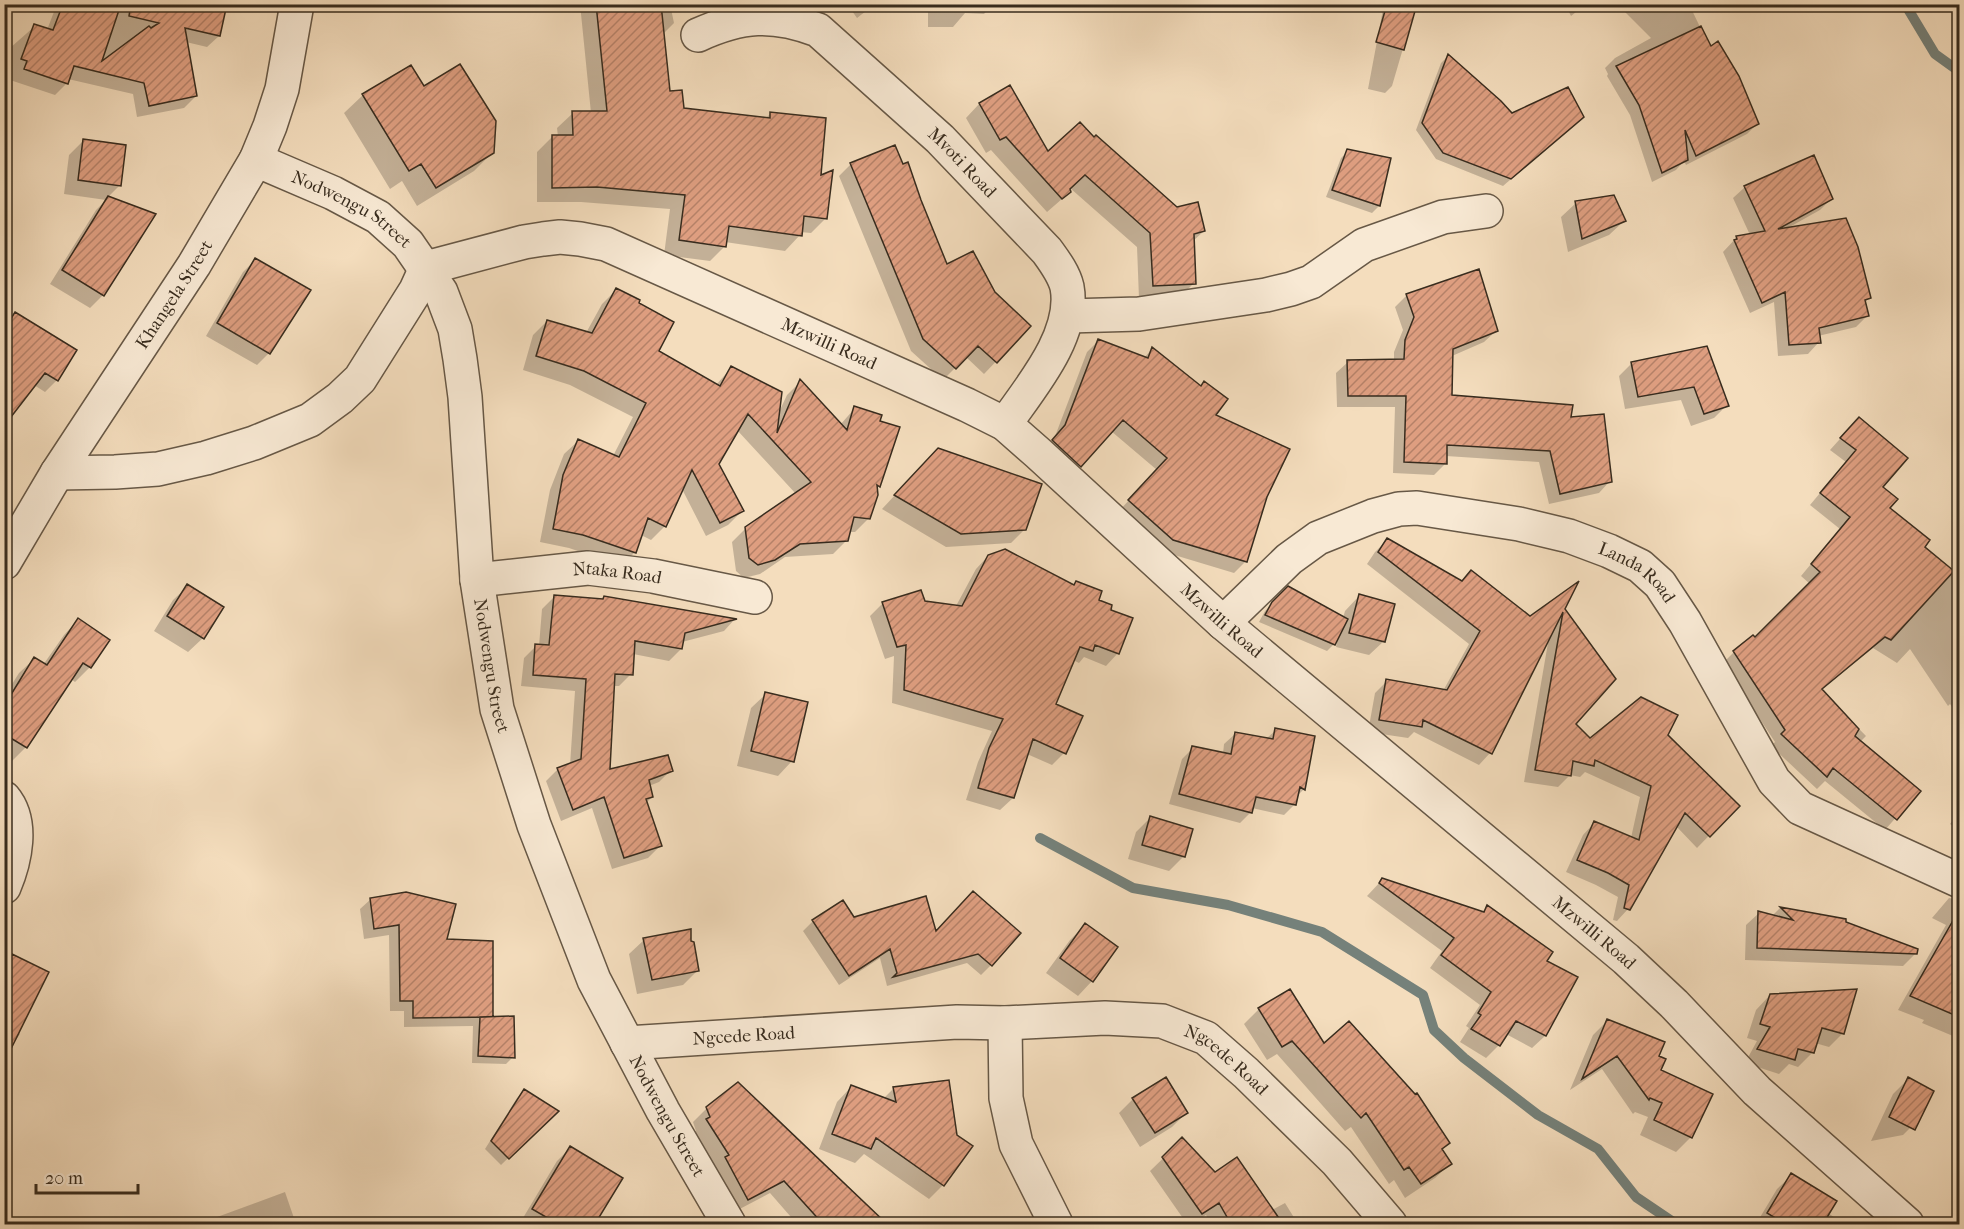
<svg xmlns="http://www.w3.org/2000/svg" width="1964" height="1229" viewBox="0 0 1964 1229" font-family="'IM FELL French Canon',serif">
<defs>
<pattern id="building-hatch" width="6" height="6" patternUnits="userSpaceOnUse" patternTransform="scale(1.5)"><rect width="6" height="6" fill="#de9e80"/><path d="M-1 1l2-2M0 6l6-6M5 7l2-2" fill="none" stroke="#b58168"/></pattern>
</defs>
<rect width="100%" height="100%" fill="#f4ddbd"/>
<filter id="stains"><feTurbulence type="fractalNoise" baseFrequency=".00333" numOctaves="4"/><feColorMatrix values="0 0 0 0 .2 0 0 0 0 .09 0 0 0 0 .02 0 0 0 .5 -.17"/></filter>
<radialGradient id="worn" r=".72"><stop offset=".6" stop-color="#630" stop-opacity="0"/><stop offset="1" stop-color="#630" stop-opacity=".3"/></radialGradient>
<path fill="#0003" d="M57 4H225L219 36 207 47 186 42 196 96 184 108 137 117 133 94 68 79 67 83 55 95 4 78V64L10 48 35 26 47 30Z
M580 4H670L674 23 662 35 669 93 683 109 765 119 770 114 819 177 826 218 811 233 800 232V235L785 251 725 242V246L710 261 664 255 670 209 581 202H537V152L552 137H558L557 128 573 113H591Z
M847 4H875L857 18Z
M902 4H993L984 14 965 13 953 27H928V12L902 11Z
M1384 4H1416L1392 86 1385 93 1368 89Z
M1565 4H1586L1571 16Z
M1617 4H1689L1710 48 1757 124 1747 134 1686 165 1684 161 1676 170 1652 182 1630 115 1607 76 1608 74 1605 68 1615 58 1651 38Z
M1448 56 1511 115 1575 124 1503 186 1436 159 1416 130 1441 63Z
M1010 87 1047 153 1094 139 1204 231 1192 242 1194 283 1180 297 1139 299 1137 247 1070 188 1068 190 1070 192 1047 212 991 150 986 153 966 118 979 104Z
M424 88 493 152 474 171 417 206 402 181 390 189 344 113 363 95Z
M83 141 120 185 108 197 154 215 103 295 90 308 50 284 96 210 106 200 64 194 69 155Z
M1348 151 1390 159 1379 206 1372 213 1326 197 1341 158Z
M851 164 920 201 946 266 993 293 1029 327 984 374 966 357 943 380 911 351 839 176Z
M1745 187 1832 198 1820 210 1786 229 1869 298 1864 303 1867 316 1856 327 1818 336 1819 342 1808 354 1778 356 1774 302 1750 313 1723 252 1737 237 1750 235 1733 198Z
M1576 203 1624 221 1609 235 1568 252 1561 217Z
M255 260 269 353 257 365 206 336 243 272Z
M1478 271 1496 331 1484 342 1452 356 1450 397 1569 418 1610 481 1599 493 1549 504 1539 462 1446 456 1445 464 1434 475 1393 473 1395 407H1337L1336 373 1348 362 1394 361V352L1403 330 1395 307 1407 295Z
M616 290 637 304 657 352 716 385 732 367 779 412 787 395 800 382 840 425 855 408 879 486 876 490 869 518 855 532H849L847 540 833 554 785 557 760 574 744 578 736 571 732 542 746 528 796 494 737 430 717 463 742 511 728 525 706 536 682 489 665 526 651 540 641 535 635 552 621 566 569 548 540 542 550 490 564 454 578 441 613 456 633 417 570 385 523 370 533 335 547 321 586 333 602 304Z
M15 314 57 380 45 392 34 385 4 423V325Z
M1099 340 1144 358 1152 349 1214 415 1265 496 1246 561 1234 573 1161 551 1118 512 1157 470 1111 431 1068 477 1041 452 1054 439 1087 352Z
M1706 347 1727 405 1714 418 1691 426 1681 400 1625 409 1619 376 1632 363Z
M1848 430 1881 487 1888 509 1923 547 1960 578V718L1950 704 1948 706 1910 649 1897 663 1873 648 1821 690 1866 736 1860 742 1919 791 1885 830 1825 781 1817 789 1771 746 1775 742 1723 663 1734 652 1755 640 1810 584 1801 576 1840 529 1810 505 1846 462 1830 450Z
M924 464 1025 529 1011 543 946 547 882 509Z
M1387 540 1461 582 1529 617 1563 609 1574 724 1589 740 1666 735 1738 806 1697 848 1676 826 1628 909 1617 921 1613 920 1618 897 1596 885 1566 872 1583 835 1594 823 1631 838 1640 797 1585 772 1580 777 1570 775 1558 787 1524 782 1549 637 1490 753 1479 765 1414 732 1408 738 1368 732 1375 693 1387 681 1443 691 1469 644 1367 564 1375 552Z
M988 556 1073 586 1076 583 1109 611 1118 653 1106 666 1084 657 1079 663 1073 660 1054 705 1064 753 1052 765 1027 754 1013 798 1000 810 966 800 978 762 992 731 892 703 894 656 885 659 870 616 883 603 924 602 956 606 976 569Z
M188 586 203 638 188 652 154 631 173 600Z
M1288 588 1343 618 1345 611 1359 596 1384 641 1369 655 1336 647 1337 641 1327 651 1259 622 1265 611Z
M554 597 601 600 604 598 734 620 724 631 682 642 681 649 669 661 633 654 631 674 619 686H613L608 770H671L659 782 649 786 652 797 646 803 660 846 648 858 612 869 592 808 561 821 546 781 558 769 570 765 575 691 521 686 524 658 536 646H539L542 609Z
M78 620 90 667 75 682 71 679 26 747 11 762 4 757V697L19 673 34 659 43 665 64 635Z
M766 694 792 761 778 776 737 766 751 708Z
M1276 730 1313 737 1304 789 1297 796 1295 804 1284 815 1252 808 1251 812 1240 823 1169 804 1182 759 1193 748 1223 754 1224 744 1235 734 1266 739Z
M1960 811V831L1950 824Z
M1150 818 1191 830 1183 857 1169 871 1128 859 1136 832Z
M1960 841V855L1953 850Z
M1382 880 1481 913 1487 907 1545 961 1576 978 1545 1036 1532 1048 1506 1034 1499 1045 1486 1058 1460 1042 1469 1028 1466 1026 1480 1005 1430 968 1442 951 1367 896Z
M1949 898 1960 900V1030L1953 1036 1922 1023 1924 1020 1898 1010 1946 925 1932 918Z
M371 899 446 941 513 1057 506 1064 472 1063 473 1026 404 1027V1011H390L389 935 364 939 360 909Z
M843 903 853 919 935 933 962 903 991 965 981 975 967 963 887 986 880 958 839 985 803 931 813 921Z
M1780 908 1844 920V923L1916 953 1903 966 1745 960 1746 925 1759 913 1772 916Z
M1085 925 1092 981 1078 996 1046 973 1070 940Z
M644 940 689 942 698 970 683 985 637 994 629 954Z
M12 956 18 1032 20 1034 4 1058V963Z
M1770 995 1843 1033 1829 1047 1815 1043 1812 1053 1798 1067 1789 1064 1779 1074 1745 1063 1757 1041 1747 1038 1756 1010Z
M1259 1009 1415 1096 1441 1150 1450 1164 1435 1178 1405 1198 1394 1180 1389 1184 1351 1127 1345 1131 1277 1054 1267 1060 1244 1024Z
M1608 1020 1657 1057 1659 1071 1691 1137 1676 1152 1640 1135 1648 1117 1635 1112 1633 1114 1602 1069 1570 1090 1593 1035Z
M1908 1079 1918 1120 1903 1135 1871 1141 1893 1094Z
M851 1087 883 1099 894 1088 943 1185 929 1199 864 1154 855 1163 819 1149 837 1102Z
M524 1091 556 1111 501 1165 485 1149 517 1098Z
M1133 1099 1186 1113 1172 1127 1140 1147 1119 1113Z
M707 1108 871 1211 858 1224H797L770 1193 734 1212 712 1172 716 1168 693 1134 696 1131 693 1122Z
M1182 1140 1215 1173 1272 1210 1285 1203 1298 1224H1211L1206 1215 1192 1224H1187L1150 1171Z
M570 1148 621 1178 594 1224H524L520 1223 557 1161Z
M1792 1175 1828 1213 1844 1224H1756L1777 1189Z
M285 1192 296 1224H198Z
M932 1219 942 1224H926Z"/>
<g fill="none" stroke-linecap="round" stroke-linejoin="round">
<path stroke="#75817a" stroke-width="10" d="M1905 4 1935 54 1960 72
M1040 838 1133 888 1228 905 1322 932 1423 995 1434 1030 1464 1058 1538 1115 1598 1149 1636 1197 1676 1224"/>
</g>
<path fill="url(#building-hatch)" stroke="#382c1e" stroke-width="1.5" d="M63 4H121L102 61 149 26 151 28 159 23 129 16 131 4H227L220 36 185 28 197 96 149 106 144 83 74 66 68 84 24 69 27 61 21 59 34 24 53 30Z
M596 4H661L670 91 682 90 684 108 770 118V112L826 118 821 175 833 170 827 219 804 216 802 236 729 226 726 247 679 240 685 195 597 187 552 188V135H573L572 111H607Z
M1387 4H1417L1404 50 1376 42Z
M1701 26 1711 46 1718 41 1739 76 1759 124 1696 156 1685 130 1688 160 1662 173 1639 105 1616 66Z
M1448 54 1501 101 1512 113 1568 87 1584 117 1511 179 1443 153 1422 123Z
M460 64 496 121 494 153 436 188 421 164 409 171 362 94 411 65 424 86Z
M1010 85 1048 151 1080 122 1094 137 1096 135 1177 207 1198 202 1205 231 1194 234 1196 284 1153 286 1150 233 1085 175 1070 189 1071 192 1062 199 1006 137 1000 140 979 103Z
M83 139 126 145 121 186 78 180Z
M895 145 903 164 908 162 921 200 947 264 973 251 995 292 1031 326 997 363 978 346 956 369 923 339 850 163Z
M1347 149 1391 158 1380 206 1332 190Z
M1814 155 1833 199 1778 229 1846 218 1858 247 1871 298 1865 300 1869 316 1819 328 1821 343 1789 345 1785 292 1762 303 1734 240 1737 239 1736 236 1765 231 1744 186Z
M1614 195 1626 221 1582 239 1575 201Z
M108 196 156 214 104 296 62 270Z
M255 258 311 290 270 354 217 323Z
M1479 269 1498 331 1453 349 1452 395 1573 405 1571 417 1604 414 1612 482 1560 494 1550 451 1447 445V464L1404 462 1406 396H1348L1347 360 1404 359 1405 340 1414 317 1406 294Z
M616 288 640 300 639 303 674 322 659 351 720 386 731 366 782 392 777 433 800 379 847 430 854 406 882 415 880 421 900 427 880 487 877 485 878 495 870 519 854 517 848 541 800 544 775 560 758 565 749 558 745 527 811 482 748 414 719 464 744 511 720 523 692 470 666 527 648 518 636 553 583 535 553 529 563 475 578 439 619 457 646 403 584 371 536 356 547 320 592 333Z
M15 312 77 350 58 381 45 373 4 426V330Z
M1098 339 1148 358 1152 347 1201 386 1204 381 1228 399 1216 415 1290 449 1267 497 1247 562 1173 540 1128 500 1167 458 1123 420 1081 467 1052 440 1065 425Z
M1707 346 1729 406 1704 414 1694 387 1638 397 1631 362Z
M1859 417 1908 458 1883 487 1898 499 1890 508 1930 540 1925 547 1954 571 1891 640 1885 637 1822 689 1859 729 1855 736 1921 791 1897 820 1833 768 1827 777 1781 734 1785 730 1733 651 1753 635 1755 637 1820 572 1811 564 1850 517 1820 493 1856 450 1840 438Z
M938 448 1042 484 1026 530 961 534 894 495Z
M1387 538 1462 581 1471 570 1530 616 1579 581 1565 609 1616 679 1576 724 1590 738 1641 697 1678 715 1668 735 1740 806 1710 837 1685 813 1630 910 1624 908 1629 885 1608 873 1577 860 1594 821 1639 840 1651 786 1595 760 1594 766 1573 761 1571 776 1535 770 1563 612 1492 754 1423 720 1422 727 1379 720 1386 679 1447 690 1480 631 1378 552Z
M1005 549 1074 585 1076 581 1102 591 1099 600 1112 605 1111 610 1133 618 1119 654 1095 645 1093 651 1080 647 1056 704 1083 716 1066 754 1033 739 1014 798 978 788 989 748 1003 719 904 690 906 645 897 647 882 602 921 590 925 601 962 606 988 555Z
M187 584 224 607 204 639 167 616Z
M1288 586 1348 619 1335 645 1265 615 1272 602Z
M1359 594 1395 604 1385 642 1349 633Z
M554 595 603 599 604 596 737 619 685 633 682 649 635 641 633 675 615 674 610 769 668 755 673 771 649 780 653 797 646 799 662 846 624 858 604 797 573 810 557 768 581 759 586 679 533 675 535 644 549 645Z
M78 618 110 640 91 668 83 663 27 748 4 734V706L34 657 47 665Z
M765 692 808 702 794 762 751 751Z
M1275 728 1315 736 1305 790 1300 787 1296 805 1256 797 1252 813 1179 794 1192 746 1231 754 1235 732 1273 739Z
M1150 816 1193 829 1185 857 1142 845Z
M1382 878 1484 912 1487 905 1553 952 1547 961 1578 977 1546 1036 1516 1021 1500 1046 1471 1029 1481 1015 1478 1013 1491 992 1441 955 1454 938 1379 883Z
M973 891 1021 933 992 966 978 954 893 977 897 973 890 949 849 976 812 920 843 900 854 917 926 896 936 931Z
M406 892 456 904 447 939 493 941V1017L413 1018V1001H400L399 925 374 929 370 898Z
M1780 907 1846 919V922L1918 949 1917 954 1757 948 1758 911 1793 920Z
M1959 910V1017L1910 996Z
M1085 923 1118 947 1093 982 1060 958Z
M691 929V941L694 942 699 971 652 980 643 938Z
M12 954 49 972 4 1063V969Z
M1290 989 1324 1043 1349 1021 1415 1094 1417 1093 1450 1143 1442 1149 1452 1164 1421 1184 1409 1167 1404 1170 1366 1113 1361 1118 1292 1041 1282 1047 1258 1008Z
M1857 989 1844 1034 1822 1028 1814 1053 1798 1049 1795 1060 1757 1049 1770 1027 1760 1024 1770 994Z
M514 1016 515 1058 478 1056 480 1017Z
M1607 1019 1665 1042 1659 1056 1666 1059 1661 1070 1713 1094 1692 1138 1654 1120 1662 1103 1650 1098 1649 1100 1617 1056 1582 1079Z
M1166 1077 1188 1113 1155 1133 1132 1098Z
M1908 1077 1934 1091 1915 1130 1889 1117Z
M949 1080 957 1135 973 1146 944 1186 876 1138 871 1149 832 1134 851 1085 896 1102 893 1087Z
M738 1082 887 1224H823L784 1181 748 1200 725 1157 729 1155 706 1119 710 1117 706 1107Z
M524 1089 559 1111 509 1159 491 1141Z
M1182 1137 1215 1172 1237 1157 1283 1224H1231L1219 1203 1202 1214 1162 1157Z
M570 1146 623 1178 595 1224H558L532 1209Z
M1791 1173 1837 1201 1823 1224H1785L1767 1213Z"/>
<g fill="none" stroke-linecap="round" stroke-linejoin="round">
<defs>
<g id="minor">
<path id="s1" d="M698 35C742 15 772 13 818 30L940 139 1047 251C1055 262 1064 274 1067 287 1076 335 1030 388 1005 424"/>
<path id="s2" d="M256 160 333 193 378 217 408 244 441 292 455 329 460 359 465 397 477 580 497 709 534 825 594 980 663 1111 729 1224"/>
<path d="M1068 316 1139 314 1266 295 1291 289 1311 282 1364 245 1443 217 1486 211"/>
<path id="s3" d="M57 473 115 472 158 469 206 458 254 443 310 420 340 398 360 379 416 290 426 268 524 242 543 239 560 237 580 239 606 244 967 405 1005 424 1038 453 1223 623 1626 959 1674 1004 1757 1091 1907 1224"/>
<path id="s4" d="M4 563 57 473 194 265 256 160 270 126 282 89 297 4"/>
<path id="s5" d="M477 580 588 568 653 576 755 597"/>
<path id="s6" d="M1223 623 1289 559 1318 538 1373 516 1399 509 1417 508 1519 524 1569 536 1609 551 1640 566 1660 584 1685 622 1774 781 1800 808 1960 881"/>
<path d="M4 798C24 822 15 861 4 887"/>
<path d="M1005 1023 1006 1098 1016 1144 1056 1224"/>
<path id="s7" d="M627 1043 957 1022 1005 1023 1105 1018 1162 1021 1206 1038 1246 1073 1337 1162 1390 1224"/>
</g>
</defs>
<use href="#minor" stroke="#675846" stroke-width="36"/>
<use href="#minor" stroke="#f8e9d4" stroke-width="33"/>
</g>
<g text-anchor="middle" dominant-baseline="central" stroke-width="4.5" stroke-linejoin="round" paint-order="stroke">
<g font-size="18" fill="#382c1e" stroke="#f8e9d4">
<text stroke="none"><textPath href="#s1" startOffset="320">Mvoti Road</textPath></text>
<text stroke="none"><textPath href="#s2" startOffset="108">Nodwengu Street</textPath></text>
<text stroke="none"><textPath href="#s4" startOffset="318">Khangela Street</textPath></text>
<text stroke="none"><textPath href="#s3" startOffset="884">Mzwilli Road</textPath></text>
<text stroke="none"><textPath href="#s5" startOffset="141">Ntaka Road</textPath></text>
<text stroke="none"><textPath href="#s6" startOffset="465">Landa Road</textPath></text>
<text stroke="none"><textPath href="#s3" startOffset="1370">Mzwilli Road</textPath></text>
<text stroke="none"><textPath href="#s2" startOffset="612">Nodwengu Street</textPath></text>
<text stroke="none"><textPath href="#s3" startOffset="1856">Mzwilli Road</textPath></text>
<text stroke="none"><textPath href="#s7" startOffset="117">Ngcede Road</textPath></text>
<text stroke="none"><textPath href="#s7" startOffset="612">Ngcede Road</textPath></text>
<text stroke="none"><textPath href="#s2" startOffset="1098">Nodwengu Street</textPath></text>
</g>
</g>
<rect width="1964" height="1229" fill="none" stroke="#f4ddbd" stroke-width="24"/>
<rect x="6" y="6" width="1952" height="1217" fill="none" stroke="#382c1e" stroke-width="3"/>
<rect x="12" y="12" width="1940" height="1205" fill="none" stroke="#382c1e" stroke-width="1.5"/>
<path d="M36 1184v9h102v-9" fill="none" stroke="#382c1e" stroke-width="3"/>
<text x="45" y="1184" font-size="18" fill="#382c1e" stroke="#f8e9d4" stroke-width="4.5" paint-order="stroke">20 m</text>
<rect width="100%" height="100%" filter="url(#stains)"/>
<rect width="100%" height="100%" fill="url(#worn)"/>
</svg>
